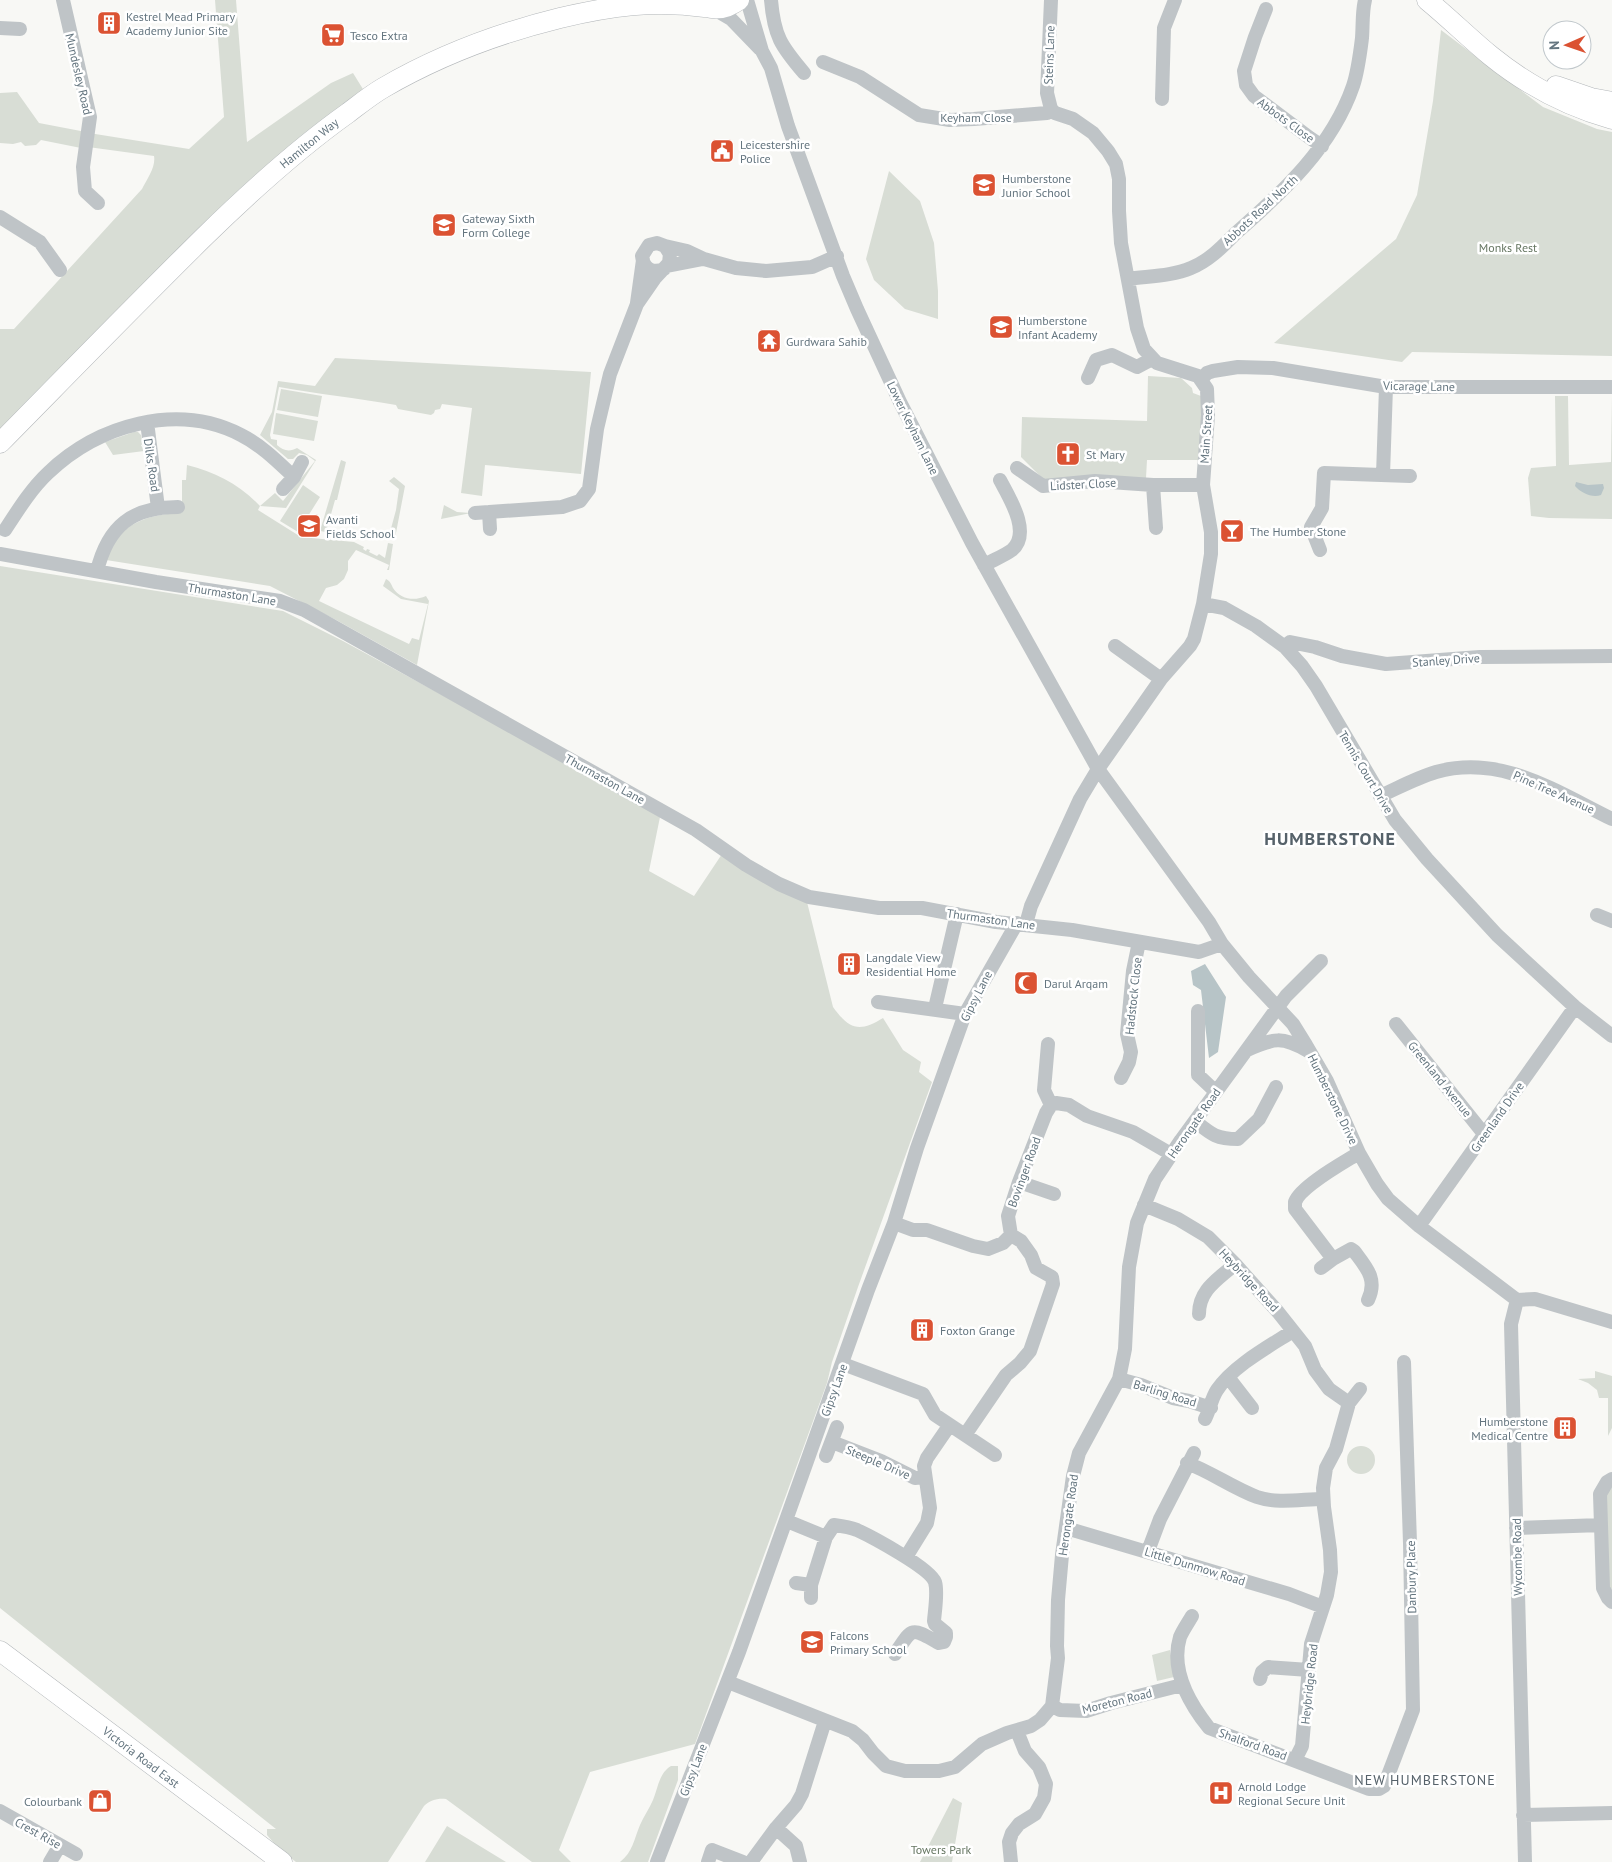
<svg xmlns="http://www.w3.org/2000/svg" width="1612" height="1862" viewBox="0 0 1612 1862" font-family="'PT Sans',sans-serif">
<rect width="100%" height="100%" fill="#f8f8f5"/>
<path fill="#d8ddd5" d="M215 0H236L247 142 331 83 353 73 366 94 0 444V329H14L142 189C147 179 156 167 154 156L88 147 89 133 189 149 224 117Z
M1441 30 1543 107 1597 129 1612 132V356L1412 352 1402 362 1274 343 1396 239 1417 195 1433 101Z
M17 92 39 123 86 132V149L41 140 36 145 25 146 21 142 13 144 0 143V93Z
M889 171 920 201 934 243 938 291V319L905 309 874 280 866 259Z
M335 358 591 372 581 474 485 465 482 496 461 493 472 408 442 404 440 409 435 410 434 413 431 415 398 409 396 405C356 398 318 394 279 387L270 435 271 439 277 440V445C283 451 290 452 297 448L316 460 286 508 260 506 258 510 301 537 354 542 364 547 363 549 366 551 367 549 370 550 369 552 377 556 379 554 385 558 388 543 393 544 389 570H387L389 565 356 550 348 561V570L344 579 337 585 326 588 319 601 409 644 412 638 419 640 428 604 401 599 383 586 386 579C391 582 391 584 393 588 401 600 415 601 426 596L429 601 417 665 338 621 270 586 106 560C116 524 148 514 182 513V480H186L187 465C216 472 240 485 260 506L275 493 283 501 315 461 307 455 299 453 293 459H288L260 435 272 412 278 381 315 386Z
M1148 376 1181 378 1192 388 1193 393 1201 396 1204 409 1198 460H1147L1146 478 1046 482 1021 457 1022 417 1147 421Z
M281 389 322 396 318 417 277 410Z
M1555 396H1568L1569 465 1611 462 1612 396V519L1549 518 1531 516 1528 478 1531 468 1556 466Z
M276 413 318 421 314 441 273 434Z
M134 432H138L141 435 143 444 141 445 142 447 143 448 144 451 113 455 105 442Z
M341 460 346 462 337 500H335L326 532 320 531Z
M394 477 405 486 395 538 392 540 389 536 396 510 399 489 389 481Z
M303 485 320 497 298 532 280 521Z
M444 505 457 512 471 513 441 519Z
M0 566 283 611 343 641 563 761 660 817 649 871 694 896 722 854 807 902 833 1007C849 1029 859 1033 883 1018L903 1050 921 1062 919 1072 932 1082 858 1287 832 1362 827 1383 695 1744 590 1772 559 1850 571 1862H532L446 1799C438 1798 430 1800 424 1806L388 1862H296L278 1848 267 1835V1829H276L0 1608Z
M1595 1371 1612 1376V1428L1608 1436V1398H1599L1597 1390 1588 1383 1578 1379 1595 1378Z
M1347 1460a14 14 0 1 1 28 0a14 14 0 1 1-28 0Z
M1612 1483V1598L1609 1596 1603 1495Z
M1170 1650 1174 1677 1157 1681 1152 1655Z
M671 1766H678V1780L648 1862H620C633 1852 634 1839 640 1825 644 1816 649 1809 653 1800 658 1788 659 1773 671 1766Z
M953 1798 962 1803 952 1862H920Z
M447 1826 506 1862H425Z"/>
<path fill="#b7c4c7" d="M1576 482 1588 485 1603 484 1604 488 1601 495C1592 498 1581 493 1575 486Z
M1205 964 1226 997 1218 1052 1209 1058 1201 990 1193 985 1191 971Z"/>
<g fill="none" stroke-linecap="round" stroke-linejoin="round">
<defs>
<path id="highway" d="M1427 0C1449 18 1469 38 1491 56 1528 86 1566 106 1612 119
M696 1C710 12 725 10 739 0
M1556 86 1591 98 1612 102
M0 443C68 374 135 305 204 237 250 192 296 150 348 113 360 104 371 95 383 88 438 56 499 33 560 18 611 6 653 0 705 7
M0 1651 282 1862"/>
</defs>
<use href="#highway" stroke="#b3b7ba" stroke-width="21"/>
<path stroke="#bfc4c7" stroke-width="14" d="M63 0 90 117 83 167 85 191 98 203
M747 0 762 51 771 68 788 126 843 276 857 309 900 402 972 543 1098 769 1209 922 1222 944 1249 977 1293 1024 1306 1045 1327 1081 1359 1153 1377 1184 1388 1199 1419 1226 1517 1300 1535 1299 1612 1322
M771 0C774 36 781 46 804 73
M714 9 731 19 760 49
M1266 9 1255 37 1244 71 1246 85 1254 96 1310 138 1322 146
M0 28 20 29
M823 62 860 77 919 115 950 120 974 119 1047 113 1051 109
M1162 99 1164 28 1175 0
M1051 109 1047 93 1051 0
M0 217 40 242 60 270
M665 246 687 251 704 259 736 268 766 271 812 267 837 256
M667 266 703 259
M1128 279C1149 276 1172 276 1191 268 1209 261 1223 246 1236 233 1283 192 1332 147 1353 86 1358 71 1360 54 1362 38 1363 25 1362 12 1365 0
M637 303 643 260
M1088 378 1096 360 1112 355 1137 367 1152 359
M1202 379 1207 373 1213 371 1238 367 1273 368 1386 387H1612
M147 422 158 508
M1017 468 1043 486 1095 481 1153 485H1203
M1383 475 1386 387
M1153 485 1156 528
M283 489 294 477 302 462
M489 512 490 529
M475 513 562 507 580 501 589 489 597 429 610 374 637 304 655 278 669 263 670 254 665 246 657 243 649 245 642 256C643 268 652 274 664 269
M5 530C18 510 31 489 48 473 98 425 177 402 241 435 261 445 277 461 294 477
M1320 550 1311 527 1322 508 1324 473 1410 476
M0 554 156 582 280 601 304 610 696 830 746 865 779 884 809 897 879 908H922L996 922 1072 930 1199 952 1222 944
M984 565C993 560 1004 556 1012 550 1032 533 1009 497 1000 480
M97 571C108 526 132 507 178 507
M1203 604 1224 608 1256 626 1285 647 1302 666 1316 686 1395 820 1427 859 1497 935 1575 1007 1612 1036
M1115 646 1161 679
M1285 647 1290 642 1315 647 1342 656 1386 664 1480 657 1612 656
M1380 796C1398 788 1416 778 1436 772 1501 754 1555 791 1612 819
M1597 915 1612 921
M1026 924 1031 906 1080 799 1098 769 1161 679 1190 646 1194 639 1203 604 1211 554V532L1203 485 1208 415 1207 389 1198 376 1157 363 1144 349 1137 328 1121 243 1119 211V179L1116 164 1108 151 1093 133 1073 119 1055 113 1051 109
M878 1002 965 1014
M935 1008 957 914
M1198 1011V1075L1216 1092
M1396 1024 1484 1134
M1048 1044 1044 1090 1051 1105 1056 1103 1069 1105 1087 1116 1133 1132 1171 1154
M1247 1050C1274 1038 1282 1036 1308 1051
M1121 1078 1129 1062 1131 1052 1127 1034 1133 971 1139 942
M1195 1121C1211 1134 1216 1139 1238 1139L1259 1119 1276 1087
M1359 1153C1343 1163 1301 1186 1295 1202V1209L1333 1259 1351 1249 1354 1251C1366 1267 1378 1279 1368 1300
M1019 1182 1054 1194
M1144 1205 1178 1219 1208 1237 1235 1264 1278 1312 1305 1346 1315 1370 1329 1389 1349 1403
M894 1223 913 1230H927L973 1246 988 1249 1003 1243 1011 1235 1008 1216 1019 1182 1046 1113 1051 1105
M1419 1226 1575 1007
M1321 1268 1333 1259
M1517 1300 1511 1324 1525 1862
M1199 1314C1199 1289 1219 1279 1235 1264
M843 1364 923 1394 935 1415 995 1455
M1228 1377 1252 1408
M1119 1379 1141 1385 1173 1398 1189 1401 1211 1408
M1205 1419C1210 1410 1211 1399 1217 1390 1233 1366 1268 1347 1293 1331
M965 1435 1006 1375 1020 1363 1030 1351 1053 1284 1052 1277 1036 1268 1031 1255 1021 1241 1011 1235
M832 1442 881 1461 915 1478 924 1477
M826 1456 837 1427
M1187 1463C1211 1472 1233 1488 1257 1497 1277 1504 1303 1499 1323 1499
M1612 1479 1607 1482 1600 1494 1603 1588 1608 1598 1612 1602
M787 1521 826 1537 834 1525C842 1526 850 1527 857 1530 872 1537 930 1568 935 1582 938 1592 935 1609 934 1621L935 1624 946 1633V1637L944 1642 939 1643C910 1627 913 1627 895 1654
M1066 1528 1289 1594 1323 1607
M1516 1528 1601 1525
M1148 1551 1160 1519 1194 1453
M906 1557 927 1523 930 1508 924 1466 927 1458 949 1426
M796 1583 811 1585
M811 1598V1585L826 1537
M1192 1616C1188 1623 1183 1630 1180 1637 1170 1670 1189 1703 1209 1728L1369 1789H1379L1384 1786 1413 1710 1410 1543 1404 1362
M1260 1679 1262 1672 1268 1667 1309 1670
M728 1682 852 1731 863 1740 873 1753 886 1766 905 1771H939L955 1767 982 1744 1007 1733 1031 1726 1040 1720 1052 1706 1058 1658 1057 1646 1058 1600 1062 1555 1073 1476 1079 1453 1119 1379 1125 1349 1129 1267 1137 1223 1155 1179 1181 1140 1286 996 1321 961
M1052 1706 1060 1710 1086 1711 1111 1703 1182 1685
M1295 1760 1302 1746 1311 1644 1327 1595 1331 1572 1330 1550 1324 1507 1323 1488 1326 1468 1336 1449 1349 1403 1360 1389
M0 1811 76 1854
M1523 1815 1612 1813
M776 1828 796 1846 800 1862
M50 1862 60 1845
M657 1862 739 1652 868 1290 894 1223 917 1148 965 1014 1017 923
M708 1862 712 1850 743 1862
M751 1862 776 1828 796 1805 802 1794 825 1721
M1011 1862 1009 1842 1012 1833 1019 1824 1035 1814 1044 1798 1046 1784 1039 1767 1025 1751 1017 1731"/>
<use href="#highway" stroke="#fff" stroke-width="20"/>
</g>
<defs>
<symbol id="building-square" viewBox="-11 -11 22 22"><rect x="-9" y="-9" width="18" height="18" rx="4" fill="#db5232" stroke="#fff"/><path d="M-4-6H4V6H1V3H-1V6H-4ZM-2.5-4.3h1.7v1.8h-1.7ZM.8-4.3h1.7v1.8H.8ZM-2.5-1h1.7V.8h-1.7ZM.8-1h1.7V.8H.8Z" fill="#fff"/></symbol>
<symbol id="supermarket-square" viewBox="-11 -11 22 22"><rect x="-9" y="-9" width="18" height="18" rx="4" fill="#db5232" stroke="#fff"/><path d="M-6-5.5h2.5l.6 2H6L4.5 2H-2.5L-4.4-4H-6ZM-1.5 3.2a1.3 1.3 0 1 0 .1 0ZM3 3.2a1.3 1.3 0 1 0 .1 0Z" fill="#fff"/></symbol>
<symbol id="civic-square" viewBox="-11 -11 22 22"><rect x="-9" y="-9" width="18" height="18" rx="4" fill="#db5232" stroke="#fff"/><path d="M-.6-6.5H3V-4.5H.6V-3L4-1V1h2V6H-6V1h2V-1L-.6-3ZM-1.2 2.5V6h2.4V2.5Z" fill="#fff"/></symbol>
<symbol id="school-square" viewBox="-11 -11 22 22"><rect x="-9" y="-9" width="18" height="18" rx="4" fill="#db5232" stroke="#fff"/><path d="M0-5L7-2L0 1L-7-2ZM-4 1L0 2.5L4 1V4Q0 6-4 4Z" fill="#fff"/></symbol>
<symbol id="university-square" viewBox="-11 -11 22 22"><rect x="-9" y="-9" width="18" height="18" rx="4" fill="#db5232" stroke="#fff"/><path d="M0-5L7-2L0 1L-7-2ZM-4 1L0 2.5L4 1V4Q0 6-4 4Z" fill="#fff"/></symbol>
<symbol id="temple-square" viewBox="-11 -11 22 22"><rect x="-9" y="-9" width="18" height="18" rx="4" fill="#db5232" stroke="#fff"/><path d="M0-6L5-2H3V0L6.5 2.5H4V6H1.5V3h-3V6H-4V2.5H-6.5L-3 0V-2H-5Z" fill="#fff"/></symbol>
<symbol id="church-square" viewBox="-11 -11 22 22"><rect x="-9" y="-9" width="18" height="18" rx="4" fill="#db5232" stroke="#fff"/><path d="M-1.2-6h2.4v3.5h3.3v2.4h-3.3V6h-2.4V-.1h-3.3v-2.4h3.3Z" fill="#fff"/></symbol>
<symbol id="bar-square" viewBox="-11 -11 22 22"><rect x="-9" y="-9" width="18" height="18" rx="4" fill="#db5232" stroke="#fff"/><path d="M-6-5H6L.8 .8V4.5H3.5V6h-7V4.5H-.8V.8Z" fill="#fff"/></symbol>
<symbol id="mosque-square" viewBox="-11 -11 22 22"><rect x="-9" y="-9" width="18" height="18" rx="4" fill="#db5232" stroke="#fff"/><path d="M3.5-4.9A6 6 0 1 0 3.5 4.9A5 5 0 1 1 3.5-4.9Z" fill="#fff"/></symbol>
<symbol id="hospital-square" viewBox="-11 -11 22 22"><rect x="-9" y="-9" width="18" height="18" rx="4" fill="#db5232" stroke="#fff"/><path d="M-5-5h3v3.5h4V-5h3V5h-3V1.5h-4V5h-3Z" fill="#fff"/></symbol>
<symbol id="shop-square" viewBox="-11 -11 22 22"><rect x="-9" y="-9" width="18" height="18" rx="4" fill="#db5232" stroke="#fff"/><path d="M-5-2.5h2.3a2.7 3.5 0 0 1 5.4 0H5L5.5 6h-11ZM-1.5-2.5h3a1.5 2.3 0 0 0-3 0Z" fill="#fff"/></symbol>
</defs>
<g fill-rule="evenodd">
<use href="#building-square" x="95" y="9" width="28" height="28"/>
<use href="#supermarket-square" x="319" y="21" width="28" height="28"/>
<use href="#civic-square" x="708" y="137" width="28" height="28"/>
<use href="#school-square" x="970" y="171" width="28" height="28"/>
<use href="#university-square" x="430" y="211" width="28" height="28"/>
<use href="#school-square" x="987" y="313" width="28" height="28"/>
<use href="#temple-square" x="755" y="327" width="28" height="28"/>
<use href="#church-square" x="1054" y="440" width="28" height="28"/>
<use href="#school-square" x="295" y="512" width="28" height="28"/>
<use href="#bar-square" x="1218" y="517" width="28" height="28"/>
<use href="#building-square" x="835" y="950" width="28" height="28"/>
<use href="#mosque-square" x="1012" y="969" width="28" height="28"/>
<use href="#building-square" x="908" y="1316" width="28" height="28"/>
<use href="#building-square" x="1551" y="1414" width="28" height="28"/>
<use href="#school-square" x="798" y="1628" width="28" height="28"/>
<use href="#hospital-square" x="1207" y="1779" width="28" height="28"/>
<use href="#shop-square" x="86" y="1787" width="28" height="28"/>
</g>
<g text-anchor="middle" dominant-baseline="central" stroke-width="5" stroke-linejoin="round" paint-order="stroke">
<g font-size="12" fill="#64757f" stroke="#fff" text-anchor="start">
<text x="126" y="16">Kestrel Mead Primary<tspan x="126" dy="14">Academy Junior Site</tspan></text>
<text x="350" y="35">Tesco Extra</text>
<text x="740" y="144">Leicestershire<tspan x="740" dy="14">Police</tspan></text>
<text x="1002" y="178">Humberstone<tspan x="1002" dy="14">Junior School</tspan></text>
<text x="462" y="218">Gateway Sixth<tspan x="462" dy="14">Form College</tspan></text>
<text x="1018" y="320">Humberstone<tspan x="1018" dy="14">Infant Academy</tspan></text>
<text x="786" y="341">Gurdwara Sahib</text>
<text x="1086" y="454">St Mary</text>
<text x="326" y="519">Avanti<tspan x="326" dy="14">Fields School</tspan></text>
<text x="1250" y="531">The Humber Stone</text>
<text x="866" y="957">Langdale View<tspan x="866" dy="14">Residential Home</tspan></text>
<text x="1044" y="983">Darul Arqam</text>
<text x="940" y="1330">Foxton Grange</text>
<text x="1548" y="1421" text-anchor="end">Humberstone<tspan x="1548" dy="14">Medical Centre</tspan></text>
<text x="830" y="1635">Falcons<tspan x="830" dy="14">Primary School</tspan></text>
<text x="1238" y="1786">Arnold Lodge<tspan x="1238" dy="14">Regional Secure Unit</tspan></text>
<text x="82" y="1801" text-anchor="end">Colourbank</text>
</g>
<g font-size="12" fill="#64757f" stroke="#fff">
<text transform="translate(1049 55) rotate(-88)">Steins Lane</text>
<text transform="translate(79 74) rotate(77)">Mundesley Road</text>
<text x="976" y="117">Keyham Close</text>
<text transform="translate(1286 120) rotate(36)">Abbots Close</text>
<text transform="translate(309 143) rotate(-39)">Hamilton Way</text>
<text transform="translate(1260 210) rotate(-43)">Abbots Road North</text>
<text transform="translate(1419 386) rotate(1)">Vicarage Lane</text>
<text transform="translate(913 428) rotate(64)">Lower Keyham Lane</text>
<text transform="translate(1206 434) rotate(-86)">Main Street</text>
<text transform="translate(152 465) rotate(82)">Dilks Road</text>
<text transform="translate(1083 484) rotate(-3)">Lidster Close</text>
<text transform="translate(232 594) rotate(9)">Thurmaston Lane</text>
<text transform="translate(1446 660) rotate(-4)">Stanley Drive</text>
<text transform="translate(1366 772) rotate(59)">Tennis Court Drive</text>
<text transform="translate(605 779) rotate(29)">Thurmaston Lane</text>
<text transform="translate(1554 792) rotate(24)">Pine Tree Avenue</text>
<text transform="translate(991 919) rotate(8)">Thurmaston Lane</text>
<text transform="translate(976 996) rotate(-63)">Gipsy Lane</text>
<text transform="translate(1133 996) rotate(-84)">Hadstock Close</text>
<text transform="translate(1440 1079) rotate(51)">Greenland Avenue</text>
<text transform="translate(1333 1099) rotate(64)">Humberstone Drive</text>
<text transform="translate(1497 1117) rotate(-55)">Greenland Drive</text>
<text transform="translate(1194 1123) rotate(-55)">Herongate Road</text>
<text transform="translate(1024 1172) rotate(-70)">Bovinger Road</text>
<text transform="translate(1249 1280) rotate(47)">Heybridge Road</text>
<text transform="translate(834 1390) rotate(-70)">Gipsy Lane</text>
<text transform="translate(1165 1393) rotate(17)">Barling Road</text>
<text transform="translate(878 1462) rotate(23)">Steeple Drive</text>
<text transform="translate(1068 1515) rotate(-82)">Herongate Road</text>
<text transform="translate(1517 1557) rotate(-91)">Wycombe Road</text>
<text transform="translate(1195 1566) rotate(17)">Little Dunmow Road</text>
<text transform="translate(1411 1577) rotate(-91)">Danbury Place</text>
<text transform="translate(1309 1684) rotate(-84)">Heybridge Road</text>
<text transform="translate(1117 1701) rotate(-14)">Moreton Road</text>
<text transform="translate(1253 1744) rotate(20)">Shalford Road</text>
<text transform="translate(141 1757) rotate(37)">Victoria Road East</text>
<text transform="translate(693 1770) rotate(-69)">Gipsy Lane</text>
<text transform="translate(38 1833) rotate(29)">Crest Rise</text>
</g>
<g font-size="12" fill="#677763" stroke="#fff">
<text x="1508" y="247">Monks Rest</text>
<text x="941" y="1849">Towers Park</text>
</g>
<g font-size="14" letter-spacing="1" fill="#56626a" stroke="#fff">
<text x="1425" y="1780">NEW HUMBERSTONE</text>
</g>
<g font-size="18" font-weight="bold" letter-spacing="1" fill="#56626a" stroke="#fff">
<text x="1330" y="838">HUMBERSTONE</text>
</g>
</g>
<g transform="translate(1567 45) rotate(268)"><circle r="24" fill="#ffffff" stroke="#c1c8cc"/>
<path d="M0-4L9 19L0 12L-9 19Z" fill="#db5232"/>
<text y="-8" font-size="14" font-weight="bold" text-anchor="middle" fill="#64757f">N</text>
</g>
</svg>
